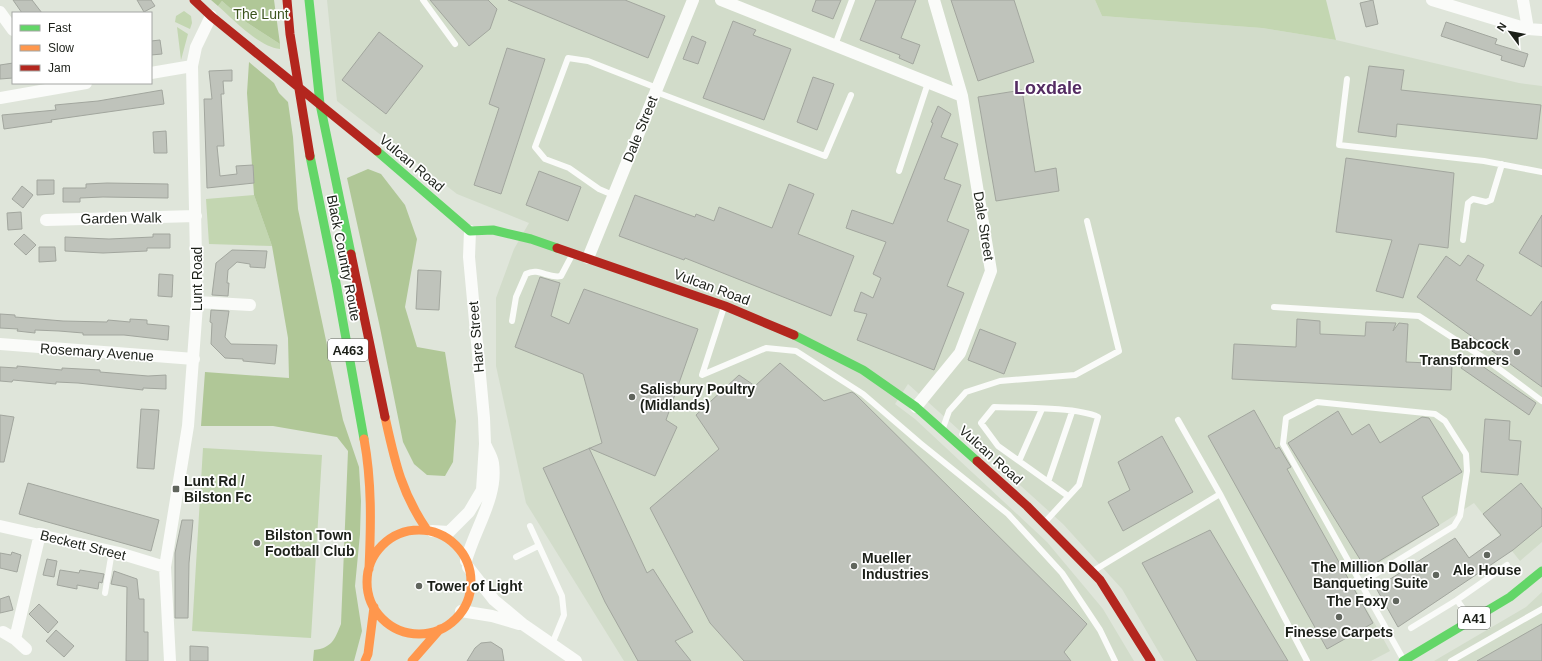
<svg xmlns="http://www.w3.org/2000/svg" width="1542" height="661" viewBox="0 0 1542 661" font-family="Arial,sans-serif">
<rect width="100%" height="100%" fill="#dfe5da"/>
<path fill="#d2dcca" d="M327 0H1095L1102 16 1262 28 1336 40 1519 83 1542 86V542L1520 561 1474 503 1351 581 1390 651 1371 661H1164L1122 589 1063 524 908 384 895 404 915 419 1047 542 1103 609 1134 661H624L526 503 496 366V298L514 249 529 223 457 194 337 101Z
M1542 592V661H1434L1526 607Z"/>
<path fill="#c3d6b1" d="M1095 0H1326L1336 40 1262 28 1102 16Z
M222 1 246 22 280 44V49C259 47 234 20 218 6Z
M184 11 191 16 192 23 190 29 175 22 176 16Z
M177 27 188 34 181 60Z
M254 195 272 246 209 244 206 199Z
M203 448 322 455 311 638 192 631Z"/>
<path fill="#b0c797" d="M211 0H274L280 44 246 22 222 1 218 6Z
M249 62 274 83 279 93 288 102 293 137 298 209 343 420 359 467 361 501 360 534 355 586 362 631 354 661H313L314 650C332 648 335 639 341 624L348 451 337 437 273 426H201L205 372 289 378 288 338 272 246 254 195 247 93Z
M368 169 381 174 405 205 417 239 405 307 417 347 445 352 456 421 453 462 445 476 427 475 414 464 403 442 379 323 347 178Z"/>
<path fill="#bfc3bb" stroke="#a2a69e" d="M13 0H32L42 13H22Z
M137 0H151L155 6 144 12Z
M430 0H488L497 9 490 29 469 46Z
M508 0H625L665 16 648 58Z
M816 0H841L833 19 812 11Z
M876 0H916L901 38 920 45 913 64 899 58 900 55 860 40Z
M951 0H1014L1034 62 978 81Z
M1373 0 1378 24 1366 27 1360 3Z
M733 21 756 30 753 35 791 49 764 120 703 98Z
M1446 22 1497 39 1495 44 1528 54 1524 67 1501 60 1502 56 1441 36Z
M379 32 423 66 386 114 342 80Z
M692 36 706 42 698 64 683 59Z
M160 40 162 54 151 55V41Z
M507 48 545 59 501 194 474 185 499 108 489 104Z
M13 63V78L0 79V65Z
M1369 66 1404 70 1401 90 1541 105 1537 139 1397 124 1396 137 1358 132Z
M232 70V81H223L224 94H221L224 146H217L220 176 237 174 236 166 253 165 254 183 207 188 204 99H212L209 71Z
M813 77 834 84 817 130 797 122Z
M162 90 164 104 51 120 52 122 4 129 2 115 56 110 55 105 98 101Z
M1022 90 1035 172 1056 168 1059 191 996 201 978 97Z
M938 106 951 114 941 137 958 144 944 179 961 185 947 221 969 230 947 286 964 293 934 370 857 340 867 314 854 311 861 292 873 298 881 278 873 274 886 242 846 228 852 210 893 224 933 123 931 122Z
M166 131 167 153H154L153 132Z
M1346 158 1454 173 1448 248 1419 244 1403 298 1376 291 1392 240 1336 232Z
M539 171 581 187 568 221 526 205Z
M37 180H54V194L37 195Z
M107 183 168 184V198L103 197 80 198V202H63V188H86V184Z
M789 184 814 194 798 234 854 256 831 316 685 258 684 260 619 236 635 195 695 217 696 214 714 221 719 207 772 228Z
M22 186 33 195 23 208 12 199Z
M21 212 22 229 8 230 7 213Z
M1542 215V267L1519 253Z
M24 234 36 245 26 255 14 244Z
M153 234H170V248H147V251L103 253 65 251V237L109 239 153 237Z
M39 247H55L56 261 39 262Z
M232 250 267 251 265 268 250 267V264L237 262 228 270 227 283H229L228 296 212 295 216 263Z
M1468 255 1484 265 1476 280 1531 316 1542 301V387L1417 297 1446 256 1460 266Z
M418 270 441 271 439 310 416 309Z
M159 274 173 275 172 297 158 296Z
M540 277 560 283 551 316 569 324 584 289 698 329 666 420 677 427 655 476 589 448 647 573 653 569 693 632 675 641 691 661H638L605 602 543 468 602 443 583 374 515 347Z
M211 310 229 311 225 337 231 344 277 345 275 364 243 361V359L225 358 211 344 212 323 210 322Z
M0 314 15 315V317L63 321 107 322 108 320 130 322V319L147 320V324L169 326 168 340 124 335H83V333L59 331 35 330V333L17 331 18 329 0 328Z
M1297 319 1320 321V334L1365 336 1366 322 1396 323 1393 331 1399 323 1408 324 1406 362 1452 364 1451 390 1232 379 1234 344 1296 347Z
M980 329 1016 343 1004 374 968 360Z
M1469 357 1536 403 1529 415 1461 368Z
M780 363 824 401 852 392 855 394 1087 624 1064 652 1071 661H744L710 623 650 508 719 449 696 415 739 375 755 386Z
M17 366 62 370V368L100 370V372L148 376 166 375V389L143 388V390L78 383 56 382V384L13 380 12 382 0 381V367L17 368Z
M141 409 159 410 154 469 137 468Z
M1254 410 1276 449 1279 447 1291 467 1287 469 1373 623 1327 649 1208 436Z
M1338 411 1352 435 1369 424 1380 443 1422 417 1429 418 1462 472 1422 497 1439 525 1366 569 1288 443Z
M0 415 14 417 4 462H0Z
M1485 419 1510 421 1509 440 1521 441 1518 475 1481 472Z
M1162 436 1193 492 1123 531 1108 502 1130 490 1118 462Z
M28 483 159 520 151 551 19 514Z
M1521 483 1542 509V526L1513 550 1398 627 1376 588 1455 538 1469 558 1501 535 1483 514Z
M182 520H193L189 563 188 618H175V553Z
M1210 530 1288 661H1197L1142 563Z
M12 552 21 555 17 572 0 568V553L11 555Z
M47 559 57 561 54 577 43 575Z
M60 570 79 573 80 570 104 574 102 583 99 582 98 589 77 585V589L57 585Z
M114 571 137 579 139 599H144V632H148V661H126L127 587 111 584Z
M9 596 13 610 0 613V599Z
M39 604 58 622 48 633 29 614Z
M1542 624V661H1477Z
M56 630 74 646 64 657 46 641Z
M491 642 502 649 504 661H467L475 648 481 643Z
M190 646 208 647V661H190Z"/>
<g fill="none" stroke-linecap="round" stroke-linejoin="round">
<path stroke="#fafbf9" stroke-width="6" d="M423 0 455 44
M835 45 852 0
M1347 79 1339 145 1484 161 1542 172
M656 92 825 156 851 95
M899 171 928 83
M613 195 599 189 569 168 545 159 535 147 568 58 588 61 657 88
M1463 240 1468 203 1473 199 1486 202 1491 200 1502 164
M724 307 702 375 766 348 796 351 863 394 920 443 1008 514 1062 573 1100 630 1115 661
M1274 307 1419 316 1487 360 1542 401
M512 321 516 297 526 274C539 267 548 279 561 276L572 255
M943 428 949 411 966 392 1000 381 1075 375 1119 351 1087 221
M1019 461 1042 409
M1048 482 1072 412
M1220 494 1307 661
M1045 522 1079 485 1098 417C1077 407 1020 408 994 407L981 423 998 446 1068 496
M530 526 562 596 564 615 552 644
M516 557 538 546
M1093 571 1220 494 1178 420
M1361 583 1454 526 1460 516 1467 471 1466 454 1445 421 1435 414 1317 402 1286 418 1283 444 1402 657
M105 593 112 551
M1457 600 1507 565
M1411 628 1457 600 1469 617
M1451 661 1542 609"/>
<path stroke="#fafbf9" stroke-width="12" d="M721 0 962 96
M1432 0 1528 29 1542 30
M1523 0 1528 29
M0 12 13 30
M151 73 192 66
M0 98 86 83
M46 220 196 216
M588 258 693 0
M197 302 250 305
M0 344 194 359
M916 407 960 353 991 271 962 96 934 0
M0 526 119 553 165 567
M432 531 449 532 469 512 482 490 485 444 484 418 469 257 470 231
M466 561C475 528 498 497 493 463 492 457 488 451 486 446
M468 567 494 600 524 625 576 661
M461 611 492 616 519 624
M3 632 15 639 26 649
M15 639 40 534
M170 661 165 567 188 426 197 305 192 66 196 47 211 16"/>
<path stroke="#63d668" stroke-width="9" d="M309 0 320 104 351 254
M377 151 470 231 493 230 531 239 557 248
M310 156 336 283 364 439
M794 335 863 370 916 407 977 461
M1403 661 1510 597 1542 571"/>
<path stroke="#ff974d" stroke-width="9" d="M385 417C395 462 401 492 427 530
M364 439C372 482 371 525 369 569
M367 582a52 52 0 1 1 104 0a52 52 0 1 1-104 0Z
M365 661 368 654 374 607
M412 661 440 629"/>
<path stroke="#b3261e" stroke-width="9" d="M194 0 211 16 377 151
M287 0 290 34 310 156
M557 248 725 306 794 335
M351 254 385 417
M977 461 1027 506 1100 580 1151 661"/>
</g>
<g fill="#60655d" stroke="#fff" stroke-width="1.5">
<circle cx="1517" cy="352" r="4"/>
<circle cx="632" cy="397" r="4"/>
<rect x="172" y="485" width="8" height="8" rx="2"/>
<circle cx="257" cy="543" r="4"/>
<circle cx="1487" cy="555" r="4"/>
<circle cx="854" cy="566" r="4"/>
<circle cx="1436" cy="575" r="4"/>
<circle cx="419" cy="586" r="4"/>
<circle cx="1396" cy="601" r="4"/>
<circle cx="1339" cy="617" r="4"/>
</g>
<g text-anchor="middle" dominant-baseline="central" stroke-width="3.5" stroke-linejoin="round" paint-order="stroke">
<g fill="#fff" stroke="#60635e" stroke-width="1">
<rect x="328" y="339" width="40" height="22" rx="3"/>
<rect x="1458" y="607" width="32" height="22" rx="3"/>
</g>
<g font-size="13" font-weight="bold" fill="#1c2019">
<text x="348" y="350">A463</text>
<text x="1474" y="618">A41</text>
</g>
<g font-size="14" fill="#3c541e" stroke="#fff">
<text x="261" y="14">The Lunt</text>
</g>
<g font-size="14" fill="#1c2019" stroke="#fff">
<text transform="translate(640 129) rotate(-68)">Dale Street</text>
<text transform="translate(412 163) rotate(40)">Vulcan Road</text>
<text transform="translate(121 218) rotate(-1)">Garden Walk</text>
<text transform="translate(984 226) rotate(81)">Dale Street</text>
<text transform="translate(344 258) rotate(79)">Black Country Route</text>
<text transform="translate(197 279) rotate(-90)">Lunt Road</text>
<text transform="translate(712 287) rotate(20)">Vulcan Road</text>
<text transform="translate(476 337) rotate(-95)">Hare Street</text>
<text transform="translate(97 352) rotate(4)">Rosemary Avenue</text>
<text transform="translate(991 455) rotate(42)">Vulcan Road</text>
<text transform="translate(83 545) rotate(14)">Beckett Street</text>
</g>
<g font-size="14" font-weight="bold" fill="#1c2019" stroke="#fff" text-anchor="start">
<text x="1509" y="344" text-anchor="end">Babcock<tspan x="1509" dy="16">Transformers</tspan></text>
<text x="640" y="389">Salisbury Poultry<tspan x="640" dy="16">(Midlands)</tspan></text>
<text x="184" y="481">Lunt Rd /<tspan x="184" dy="16">Bilston Fc</tspan></text>
<text x="265" y="535">Bilston Town<tspan x="265" dy="16">Football Club</tspan></text>
<text x="862" y="558">Mueller<tspan x="862" dy="16">Industries</tspan></text>
<text x="1428" y="567" text-anchor="end">The Million Dollar<tspan x="1428" dy="16">Banqueting Suite</tspan></text>
<text x="1487" y="570" text-anchor="middle">Ale House</text>
<text x="427" y="586">Tower of Light</text>
<text x="1388" y="601" text-anchor="end">The Foxy</text>
<text x="1339" y="632" text-anchor="middle">Finesse Carpets</text>
</g>
<g font-size="18" font-weight="bold" fill="#542c62" stroke="#fff">
<text x="1048" y="88">Loxdale</text>
</g>
</g>
<rect x="12" y="12" width="140" height="72" fill="#ffffff" stroke="#a4a6a3"/>
<rect x="20" y="25" width="20" height="6" fill="#63d668" stroke="#a4a6a3"/>
<text x="48" y="32" font-size="12" fill="#1c2019">Fast</text>
<rect x="20" y="45" width="20" height="6" fill="#ff974d" stroke="#a4a6a3"/>
<text x="48" y="52" font-size="12" fill="#1c2019">Slow</text>
<rect x="20" y="65" width="20" height="6" fill="#b3261e" stroke="#a4a6a3"/>
<text x="48" y="72" font-size="12" fill="#1c2019">Jam</text>
<g transform="translate(1510 32) rotate(302)" stroke="#ffffff" stroke-width="3" paint-order="stroke">
<path d="M0-3L7 15L0 10L-7 15Z" fill="#1c2019"/>
<text y="-6" font-size="11" font-weight="bold" text-anchor="middle" fill="#1c2019">N</text>
</g>
</svg>
